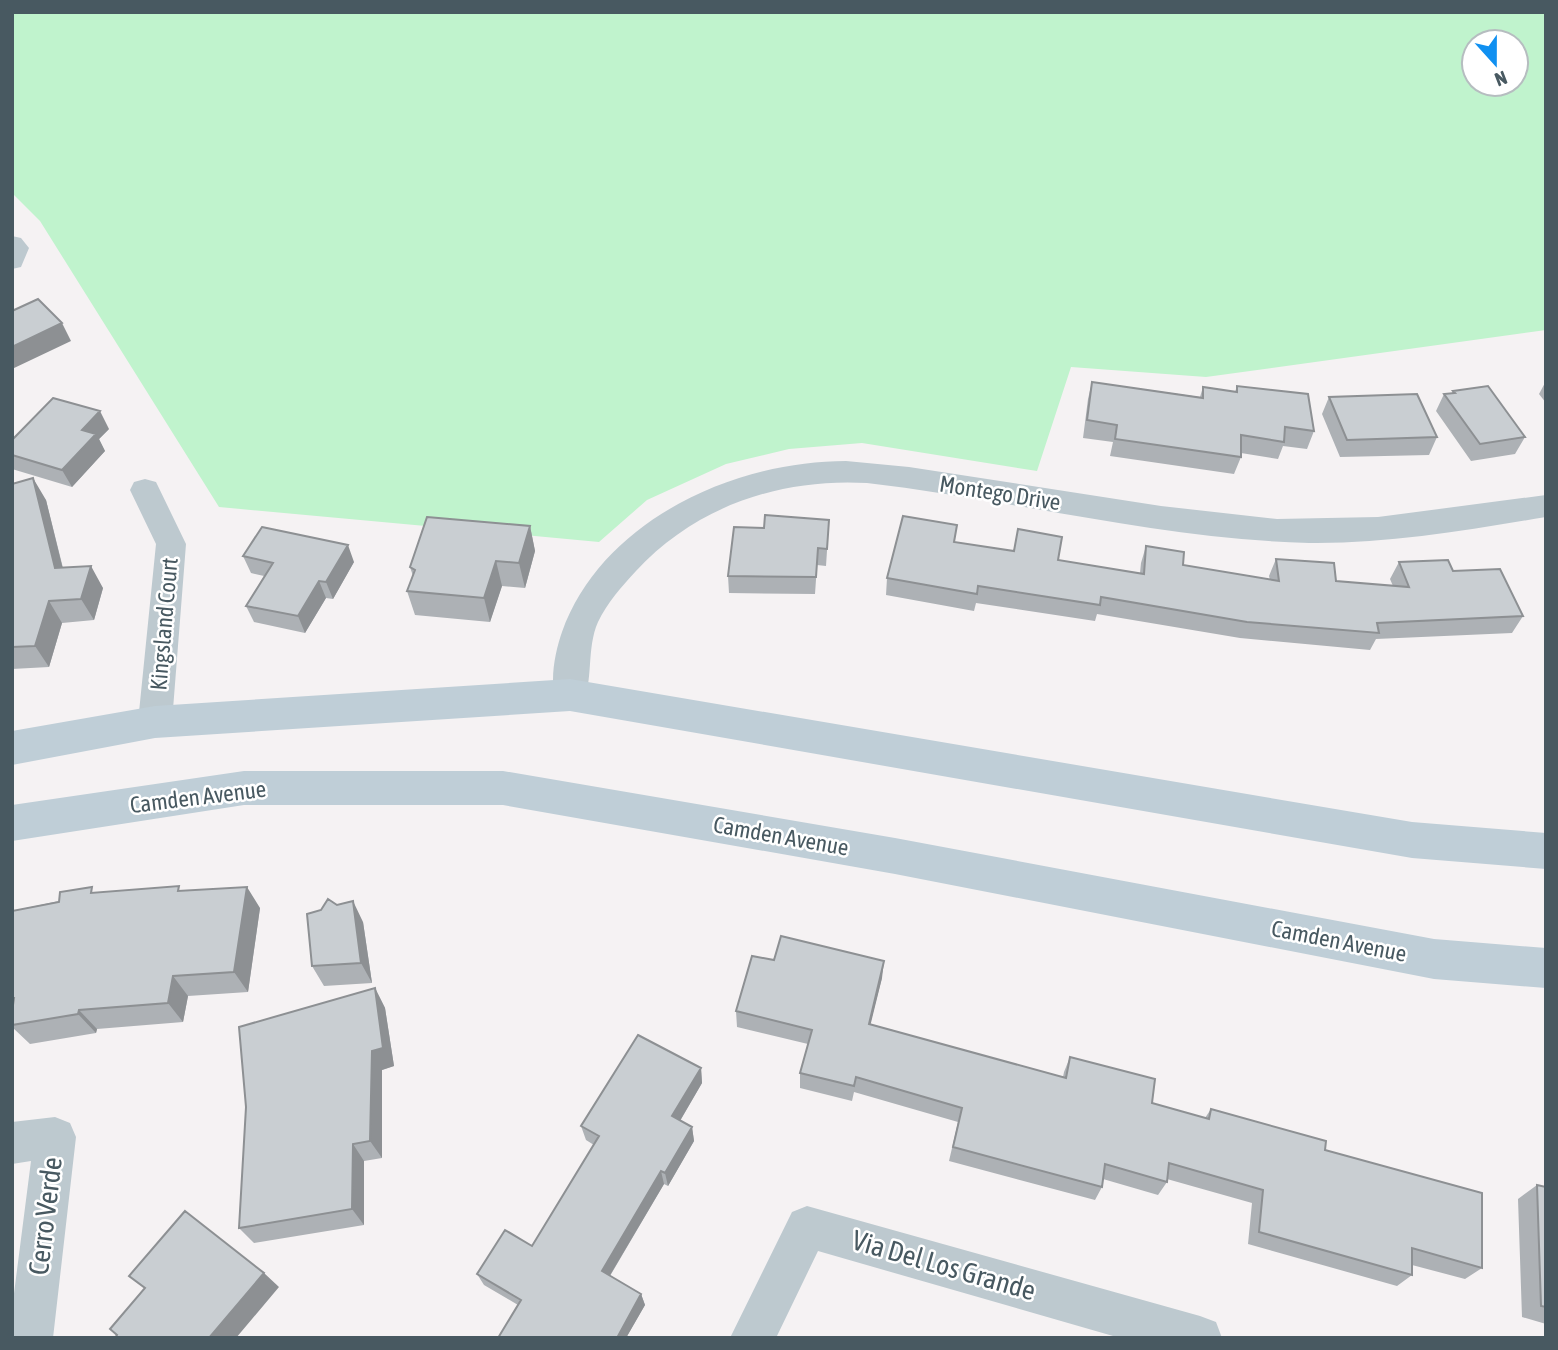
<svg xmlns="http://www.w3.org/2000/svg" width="1558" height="1350" viewBox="0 0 1558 1350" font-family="'Asap Condensed',sans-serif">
<rect width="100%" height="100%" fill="#f5f2f3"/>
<path fill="#c0f3cd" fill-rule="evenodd" d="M12 12H1546V330L1206 377 1071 367 1037 471 862 443 789 449 726 464 647 500 599 542 219 507 40 221 12 193ZM1474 42H1516V84H1474Z"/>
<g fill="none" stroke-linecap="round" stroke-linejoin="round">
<path fill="#bdc9cf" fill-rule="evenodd" d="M12 236 21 238 29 248 21 267 12 269Z
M846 461 909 467 1161 506 1277 519 1378 517 1546 495V517C1468 530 1388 544 1309 543 1160 539 1014 500 867 483 781 478 696 506 636 571 622 586 607 603 598 622 586 649 594 681 582 705L570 709 558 705C548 685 555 652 562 632 602 520 735 461 846 461Z
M145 479 156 482 186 544 172 722 167 732 155 736 143 732 138 722 156 544 130 490 134 482Z
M55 1117 70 1123 76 1137 53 1338H12V1309L31 1161 12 1164V1122Z
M807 1206 1200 1316 1216 1322 1222 1338H1120L818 1251 776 1338H730L792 1212Z"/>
<path fill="#bfced7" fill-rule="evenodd" d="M570 679 1412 822 1546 833V869L1412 858 570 711 155 738 12 765V731L155 706Z
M244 771H503L895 838 1434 939 1546 948V988L1434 979 895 874 503 805H244L12 841V805Z"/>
</g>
<path fill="#adb1b5" d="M1546 381V403L1539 394Z
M1092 382 1200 397 1203 387 1235 392 1237 386 1314 431 1307 449 1283 446 1278 459 1241 453V457L1234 474 1110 456 1113 442 1083 438 1088 399Z
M1453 391 1525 437 1515 454 1471 461 1436 411 1444 394 1452 393Z
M1329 397 1437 437 1429 455 1340 457 1322 414Z
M109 429 99 439 105 451 72 487 12 469V440Z
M12 484 46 500 63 568 103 588 94 620 62 623 49 667 12 669Z
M829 520 826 566 817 565 815 594 729 593 728 576 764 528Z
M530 526 535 551 525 588 502 586 490 622 415 615 407 591 413 576 410 567Z
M955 542 1058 560 1140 573 1141 563 1146 546 1183 565 1270 580 1269 576 1276 559 1336 581 1393 586 1390 579 1399 562 1453 571 1523 616 1512 633 1376 639 1370 650 1240 638 1097 614 1095 621 976 603 974 611 886 595 887 578Z
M243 556 354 562 333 599 326 598 305 633 254 622 246 606 264 576 251 573Z
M183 891 260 908 248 992 188 996 183 1022 97 1029 96 1033 30 1044 12 1027V911L96 893Z
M363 922 372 983 324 986 312 966Z
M774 960 882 978 870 1024 1063 1077 1064 1072 1070 1057 1152 1103 1205 1118 1211 1109 1325 1150 1482 1268 1465 1279 1412 1265V1275L1397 1286 1248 1244 1252 1203 1167 1179V1182L1158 1195 1103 1179 1102 1187 1095 1200 949 1161 958 1122 854 1092 852 1101 800 1088V1073L808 1044 737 1027 736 1011Z
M375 988 385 1008 394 1066 382 1070V1158L364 1161V1225L254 1243 239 1228Z
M701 1068 702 1083 680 1121 692 1127 694 1141 668 1186 664 1184 610 1276 641 1294 645 1305 626 1338H498L518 1305 484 1285 477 1274 532 1246 594 1145 586 1140 581 1126Z
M1537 1185 1546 1187V1324L1522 1317 1518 1199Z"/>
<path fill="#8d9093" d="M62 323 71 341 12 369V347Z
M100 411 109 429 99 439 105 451 72 487 62 470 82 430Z
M33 478 46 500 68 590 55 568Z
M530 526 535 551 525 588 519 563Z
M348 545 354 562 333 599 326 582Z
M496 561 502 586 490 622 484 598Z
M91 566 103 588 94 620 81 599Z
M319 581 326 598 305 633 298 616Z
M49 601 62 623 49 667 35 646Z
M247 887 260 908 248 992 234 972Z
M353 901 363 922 372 983 361 963Z
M884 961 882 978 867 1039 869 1024Z
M173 976 188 996 183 1022 168 1003Z
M375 988 385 1008 394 1066 382 1070V1158L370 1141 372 1051Z
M79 1010 97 1029 96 1033 78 1014Z
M701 1068 702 1083 674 1131 672 1116Z
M692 1127 694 1141 668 1186 665 1173Z
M353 1144 364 1161V1225L352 1209Z
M661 1171 664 1184 606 1282 602 1271Z
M264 1273 279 1287 236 1338H209Z
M641 1294 645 1305 626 1338H617Z"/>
<path fill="#c9ced2" stroke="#8d9093" stroke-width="2" d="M38 299 62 323 12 347V311Z
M1092 382 1203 398V387L1237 392V386L1308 394 1314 431 1285 427 1284 442 1241 435V457L1115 439 1117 425 1087 420Z
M1488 386 1525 437 1480 444 1444 394 1455 393 1453 391Z
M1417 394 1437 437 1347 440 1329 397Z
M53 398 100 411 82 430 96 434 62 470 12 455V440Z
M33 478 55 568 91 566 81 599 49 601 35 646 12 647V484Z
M765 515 829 520 827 549 818 548 816 577 728 576 734 527 764 528Z
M903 516 957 525 954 542 1014 551 1018 529 1062 537 1058 560 1144 574 1146 546 1184 552 1183 565 1279 581 1276 559 1334 563 1336 581 1409 587 1399 562 1448 560 1453 571 1500 569 1523 616 1377 623 1379 633 1247 622 1101 597 1100 605 978 586 977 594 887 578Z
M427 517 530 526 519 563 496 561 484 598 407 591 415 570 410 567Z
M262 527 348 545 326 582 319 581 298 616 246 606 273 563 243 556Z
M179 886 178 891 247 887 234 972 173 976 168 1003 79 1010 78 1014 12 1025V1012L14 998H12V911L59 902 60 892 92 887 91 893Z
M328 899 337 905 353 901 361 963 312 966 307 914 321 910Z
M781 936 884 961 869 1024 1066 1078 1070 1057 1155 1079 1152 1103 1209 1119 1211 1109 1326 1141 1325 1150 1482 1193V1268L1412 1248V1275L1259 1232 1263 1190 1169 1163 1167 1182 1105 1164 1102 1187 953 1147 962 1108 856 1077 854 1086 800 1073 812 1030 736 1011 752 956 774 960Z
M375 988 383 1048 372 1051 370 1141 353 1144 352 1209 239 1228 246 1107 239 1027Z
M638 1035 701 1068 672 1116 692 1127 665 1173 661 1171 602 1271 641 1294 617 1338H498L521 1300 477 1274 505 1230 532 1246 599 1136 581 1126Z
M1537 1185 1546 1187V1307L1541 1306Z
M185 1211 264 1273 209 1338H115L117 1335 110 1329 145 1288 129 1276Z"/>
<g text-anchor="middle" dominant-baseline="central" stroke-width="5" stroke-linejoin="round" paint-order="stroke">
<g font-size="23" fill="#485961" stroke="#fff">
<text transform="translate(1000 493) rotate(9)">Montego Drive</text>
<text transform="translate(164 624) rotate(-85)">Kingsland Court</text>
<text transform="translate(198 797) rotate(-7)">Camden Avenue</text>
<text transform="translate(781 836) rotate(10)">Camden Avenue</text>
<text transform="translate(1339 941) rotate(11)">Camden Avenue</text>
</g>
<g font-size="28" fill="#485961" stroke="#fff">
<text transform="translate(45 1216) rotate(-83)">Cerro Verde</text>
<text transform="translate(944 1265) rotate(16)">Via Del Los Grande</text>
</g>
</g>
<rect width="1558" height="1350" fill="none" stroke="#485961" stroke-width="28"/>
<g transform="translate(1495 63) rotate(159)"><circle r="33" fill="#ffffff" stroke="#b6bdc0" stroke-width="2"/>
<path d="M0-5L12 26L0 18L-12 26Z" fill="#1090f1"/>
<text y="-10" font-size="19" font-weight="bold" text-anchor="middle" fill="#485961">N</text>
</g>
</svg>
